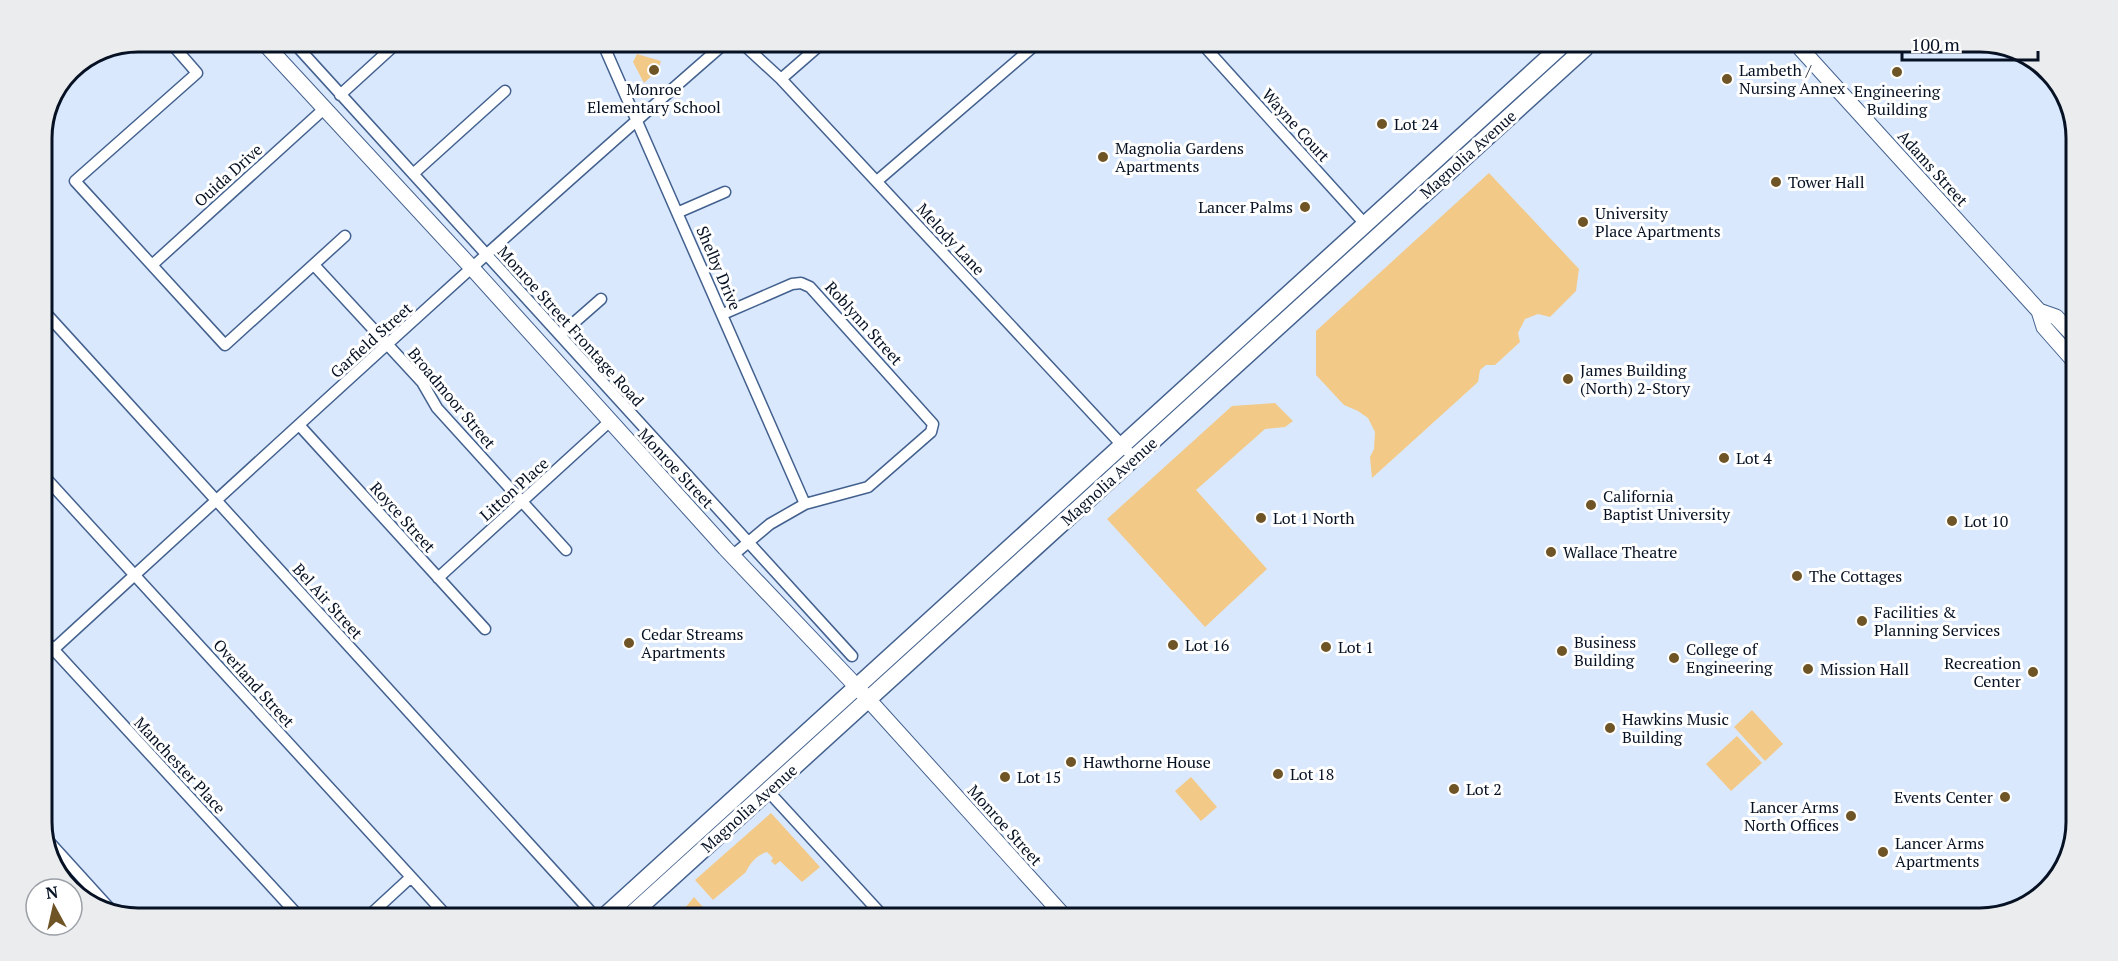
<svg xmlns="http://www.w3.org/2000/svg" width="2118" height="961" viewBox="0 0 2118 961" font-family="'PT Serif',serif">
<rect width="100%" height="100%" fill="#dae8fd"/>
<path fill="#f2c987" d="M637 54 661 61 658 70 644 83 633 62Z
M1489 173 1579 269 1576 291 1550 317 1538 314 1525 319 1518 333 1520 342 1495 365H1486L1480 370 1478 382 1372 478 1370 457 1374 449 1375 432 1368 418 1358 411 1344 405 1316 375V331Z
M1275 403 1293 421 1285 427 1265 429 1196 490 1267 569 1205 627 1107 519 1232 406Z
M1752 710 1783 744 1765 761 1734 727Z
M1737 736 1762 763 1731 791 1706 764Z
M1191 777 1217 807 1201 821 1175 791Z
M771 813 820 867 802 882 780 861 775 865 771 861 773 858 767 852C758 854 749 864 746 872L713 900 695 880Z
M694 897 709 914H680Z"/>
<g fill="none" stroke-linecap="round" stroke-linejoin="round">
<defs>
<path id="street" d="M170 42 197 73 75 181 225 345 345 236
M294 43 852 656
M603 44 805 504
M743 44 781 79 1134 458
M1204 46 1365 224
M2035 64 2044 74 2045 73
M781 79 820 45
M340 95 397 43
M413 174 505 91
M877 181 1034 46
M679 212 725 192
M152 265 325 108
M314 265 422 382 437 408 566 550
M42 309 592 913
M723 314 792 284 801 283 810 287 933 424 931 432 868 487 805 504 770 524 732 556
M560 335 601 299
M299 425 485 629
M42 474 444 913
M438 578 609 422
M42 637 295 912
M42 660C268 453 493 245 724 44
M768 791 882 915
M44 836 113 912
M372 913 411 877"/>
<path id="secondary" d="M264 43 472 268 725 548 857 687 1063 915
M1801 49 2039 311 2044 327 2074 361
M2039 311 2056 317 2074 336"/>
<path id="primary" d="M607 914 1559 48
M632 914 1585 48"/>
</defs>
<use href="#street" stroke="#43618e" stroke-width="13"/>
<use href="#secondary" stroke="#43618e" stroke-width="17"/>
<use href="#primary" stroke="#43618e" stroke-width="19"/>
<use href="#street" stroke="#fff" stroke-width="10"/>
<use href="#secondary" stroke="#fff" stroke-width="15"/>
<use href="#primary" stroke="#fff" stroke-width="16"/>
</g>
<g fill="#6f5426" stroke="#fff" stroke-width="2">
<circle cx="654" cy="70" r="6"/>
<circle cx="1897" cy="72" r="6"/>
<circle cx="1727" cy="79" r="6"/>
<circle cx="1382" cy="124" r="6"/>
<circle cx="1103" cy="157" r="6"/>
<circle cx="1776" cy="182" r="6"/>
<circle cx="1305" cy="207" r="6"/>
<circle cx="1583" cy="222" r="6"/>
<circle cx="1568" cy="379" r="6"/>
<circle cx="1724" cy="458" r="6"/>
<circle cx="1591" cy="505" r="6"/>
<circle cx="1261" cy="518" r="6"/>
<circle cx="1952" cy="521" r="6"/>
<circle cx="1551" cy="552" r="6"/>
<circle cx="1797" cy="576" r="6"/>
<circle cx="1862" cy="621" r="6"/>
<circle cx="629" cy="643" r="6"/>
<circle cx="1173" cy="645" r="6"/>
<circle cx="1326" cy="647" r="6"/>
<circle cx="1562" cy="651" r="6"/>
<circle cx="1674" cy="658" r="6"/>
<circle cx="1808" cy="669" r="6"/>
<circle cx="2033" cy="672" r="6"/>
<circle cx="1610" cy="728" r="6"/>
<circle cx="1071" cy="762" r="6"/>
<circle cx="1278" cy="774" r="6"/>
<circle cx="1005" cy="777" r="6"/>
<circle cx="1454" cy="789" r="6"/>
<circle cx="2005" cy="797" r="6"/>
<circle cx="1851" cy="816" r="6"/>
<circle cx="1883" cy="852" r="6"/>
</g>
<g text-anchor="middle" dominant-baseline="central" stroke-width="6" stroke-linejoin="round" paint-order="stroke">
<g font-size="16" fill="#061123" stroke="#fff" text-anchor="start">
<text x="1739" y="70">Lambeth /<tspan x="1739" dy="18">Nursing Annex</tspan></text>
<text x="654" y="89" text-anchor="middle">Monroe<tspan x="654" dy="18">Elementary School</tspan></text>
<text x="1897" y="91" text-anchor="middle">Engineering<tspan x="1897" dy="18">Building</tspan></text>
<text x="1394" y="124">Lot 24</text>
<text x="1115" y="148">Magnolia Gardens<tspan x="1115" dy="18">Apartments</tspan></text>
<text x="1788" y="182">Tower Hall</text>
<text x="1293" y="207" text-anchor="end">Lancer Palms</text>
<text x="1595" y="213">University<tspan x="1595" dy="18">Place Apartments</tspan></text>
<text x="1580" y="370">James Building<tspan x="1580" dy="18">(North) 2-Story</tspan></text>
<text x="1736" y="458">Lot 4</text>
<text x="1603" y="496">California<tspan x="1603" dy="18">Baptist University</tspan></text>
<text x="1273" y="518">Lot 1 North</text>
<text x="1964" y="521">Lot 10</text>
<text x="1563" y="552">Wallace Theatre</text>
<text x="1809" y="576">The Cottages</text>
<text x="1874" y="612">Facilities &amp;<tspan x="1874" dy="18">Planning Services</tspan></text>
<text x="641" y="634">Cedar Streams<tspan x="641" dy="18">Apartments</tspan></text>
<text x="1574" y="642">Business<tspan x="1574" dy="18">Building</tspan></text>
<text x="1185" y="645">Lot 16</text>
<text x="1338" y="647">Lot 1</text>
<text x="1686" y="649">College of<tspan x="1686" dy="18">Engineering</tspan></text>
<text x="2021" y="663" text-anchor="end">Recreation<tspan x="2021" dy="18">Center</tspan></text>
<text x="1820" y="669">Mission Hall</text>
<text x="1622" y="719">Hawkins Music<tspan x="1622" dy="18">Building</tspan></text>
<text x="1083" y="762">Hawthorne House</text>
<text x="1290" y="774">Lot 18</text>
<text x="1017" y="777">Lot 15</text>
<text x="1466" y="789">Lot 2</text>
<text x="1993" y="797" text-anchor="end">Events Center</text>
<text x="1839" y="807" text-anchor="end">Lancer Arms<tspan x="1839" dy="18">North Offices</tspan></text>
<text x="1895" y="843">Lancer Arms<tspan x="1895" dy="18">Apartments</tspan></text>
</g>
<g font-size="16" fill="#061123" stroke="#fff">
<text transform="translate(1296 125) rotate(48)">Wayne Court</text>
<text transform="translate(1468 154) rotate(-42)">Magnolia Avenue</text>
<text transform="translate(1933 168) rotate(48)">Adams Street</text>
<text transform="translate(228 175) rotate(-42)">Ouida Drive</text>
<text transform="translate(951 239) rotate(47)">Melody Lane</text>
<text transform="translate(719 268) rotate(67)">Shelby Drive</text>
<text transform="translate(864 323) rotate(48)">Roblynn Street</text>
<text transform="translate(571 326) rotate(48)">Monroe Street Frontage Road</text>
<text transform="translate(371 340) rotate(-42)">Garfield Street</text>
<text transform="translate(452 398) rotate(50)">Broadmoor Street</text>
<text transform="translate(676 468) rotate(47)">Monroe Street</text>
<text transform="translate(1109 481) rotate(-42)">Magnolia Avenue</text>
<text transform="translate(514 489) rotate(-42)">Litton Place</text>
<text transform="translate(403 517) rotate(48)">Royce Street</text>
<text transform="translate(328 601) rotate(48)">Bel Air Street</text>
<text transform="translate(254 683) rotate(48)">Overland Street</text>
<text transform="translate(180 765) rotate(47)">Manchester Place</text>
<text transform="translate(749 808) rotate(-42)">Magnolia Avenue</text>
<text transform="translate(1005 825) rotate(48)">Monroe Street</text>
</g>
</g>
<path d="M0 0H2118V961H0ZM138 52H1980A86 86 0 0 1 2066 138V822A86 86 0 0 1 1980 908H138A86 86 0 0 1 52 822V138A86 86 0 0 1 138 52Z" fill="#ebeced" fill-rule="evenodd"/>
<path fill="none" stroke="#061123" stroke-width="3" d="M138 52H1980A86 86 0 0 1 2066 138V822A86 86 0 0 1 1980 908H138A86 86 0 0 1 52 822V138A86 86 0 0 1 138 52Z"/>
<g transform="translate(54 907) rotate(352)"><circle r="28" fill="#ffffff" stroke="#9ba0a7" stroke-width="1.5"/>
<path d="M0-4.5L10 22L0 15L-10 22Z" fill="#6f5426"/>
<text y="-9" font-size="16" font-weight="bold" text-anchor="middle" fill="#061123">N</text>
</g>
<path d="M1902 51v9h136v-9" fill="none" stroke="#061123" stroke-width="3"/>
<text x="1911" y="51" font-size="18" fill="#061123" stroke="#ffffff" stroke-width="4.5" paint-order="stroke">100 m</text>
</svg>
